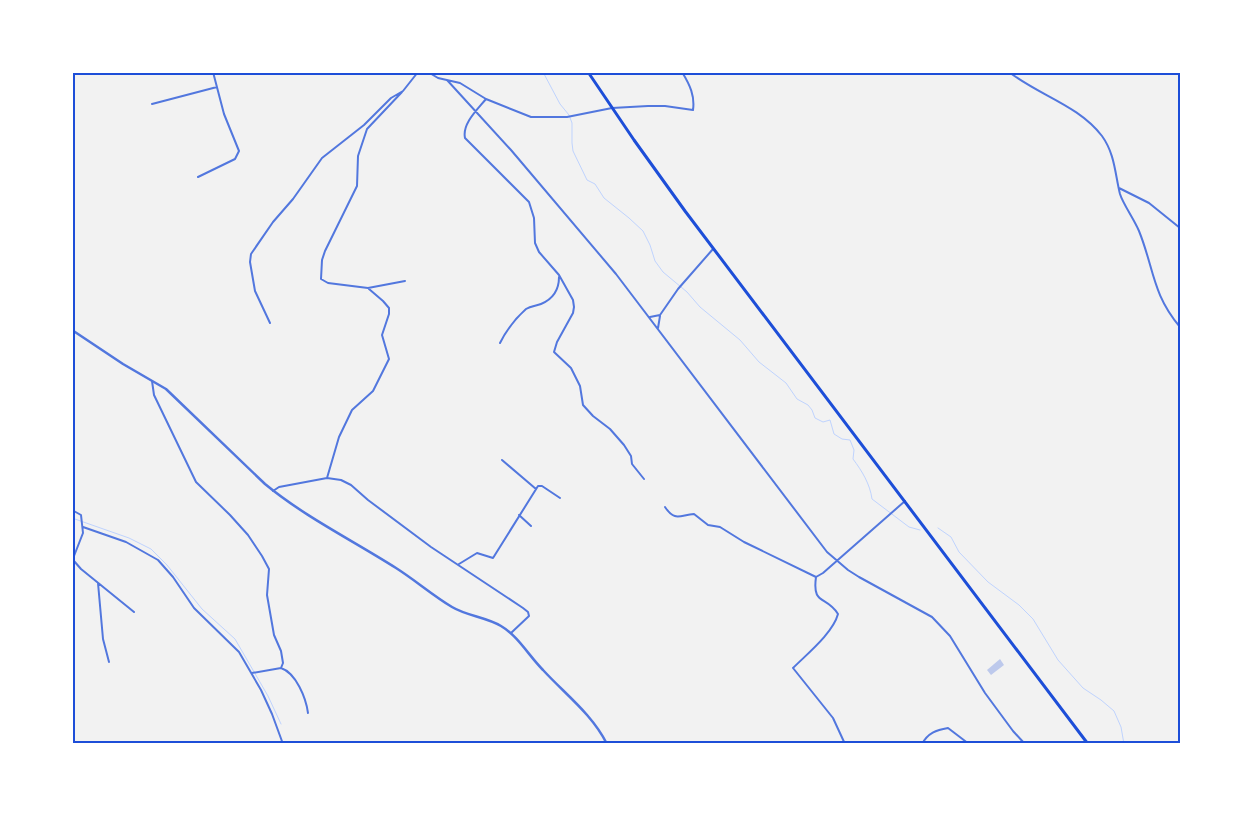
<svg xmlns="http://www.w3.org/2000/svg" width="1253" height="816" viewBox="0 0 1253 816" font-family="'Open Sans',sans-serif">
<rect width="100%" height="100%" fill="#f2f2f2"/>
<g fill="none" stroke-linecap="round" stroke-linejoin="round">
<path stroke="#bfd3fe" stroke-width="1" d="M543 72 560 104 569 115 572 123V143L573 151 587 180 595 184 604 198 629 218 643 231 650 245 655 261 663 272 687 292 700 307 740 340 759 362 786 383 797 399 808 405 812 410 815 418 823 422 830 420 834 434 842 439 850 440 854 450 853 459C862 471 870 484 872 499L909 527 920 530
M72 518 129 538 151 549 167 565 202 609 235 639 268 696 281 724
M938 528 951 537 959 552 988 582 1019 605 1033 619 1058 660 1083 688 1101 700 1114 711 1121 727 1124 744"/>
</g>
<path fill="#bdc9ec" d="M1000 659 1004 665 991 675 987 670Z"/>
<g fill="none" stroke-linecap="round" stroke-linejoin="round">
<path stroke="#5277de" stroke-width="2" d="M428 72 438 78 460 83 486 99 531 117H567L612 108 648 106H665L693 110C695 96 690 85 682 72
M1009 72C1040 96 1078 105 1102 136 1115 154 1115 174 1120 194 1123 204 1134 219 1139 231 1154 268 1152 294 1180 327
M447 80 511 150 616 274 827 552 848 570 859 577 932 617 950 636 985 693 1013 731 1025 744
M402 92 367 129 358 156 357 186 325 251 322 260 321 279 328 283 368 288 405 281
M486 99C477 110 462 124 465 138L529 202 534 218 535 243 539 252 559 275 573 300 574 307 573 313 557 342 554 352 571 368 580 386 583 405 593 416 610 429 624 445 631 456 632 464 644 479
M152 104 217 87
M198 177 235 159 239 151 224 114 213 72
M1119 188 1149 203 1180 228
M650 317 660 315 678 289 713 249
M270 323 255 291 250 262 251 254 273 222 293 199 322 158 364 125 391 98 403 91 418 72
M658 328 660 316
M500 343C506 331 516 318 526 309 531 306 536 306 541 304 553 299 559 290 559 277
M152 381 154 395 196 482 230 515 248 535 262 556 269 569 267 595 274 635 281 651 283 663 281 668
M502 460 536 489
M327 478 339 437 352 410 373 391 389 359 382 335 389 314V308L383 301 369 289
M273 491 279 487 327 478 341 480 351 485 368 500 431 547 523 608 528 612 529 616 511 633
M665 507C675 522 680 515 694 514L708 525 720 527 744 542 816 577
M72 510 81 515 83 533 74 556V561L81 569 134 612
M519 515 531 526
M83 527 126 542 158 560 173 577 194 608 239 652 261 690 272 714 283 744
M459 564 477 553 493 558 538 486H542L560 498
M816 577C812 606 826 595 838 614 833 633 807 654 793 668L833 718 845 744
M816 577 823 573 905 501
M98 583 103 639 109 662
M281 668C296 673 306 698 308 713
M252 673 281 668
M922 744C928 733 936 730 948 728L969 744"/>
<path stroke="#5277de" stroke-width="2.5" d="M72 330 123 364 166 389 265 484C305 517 352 540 396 568 415 580 432 595 452 607 467 616 486 617 501 626 518 636 529 656 543 670 565 694 592 714 607 744"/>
<path stroke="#1d4ed8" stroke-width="3" d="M588 72 634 140 685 211 1088 744"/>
</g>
<rect width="1253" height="816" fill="none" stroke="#ffffff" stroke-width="148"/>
<rect x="74" y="74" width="1105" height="668" fill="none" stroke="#1d4ed8" stroke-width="2"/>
</svg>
